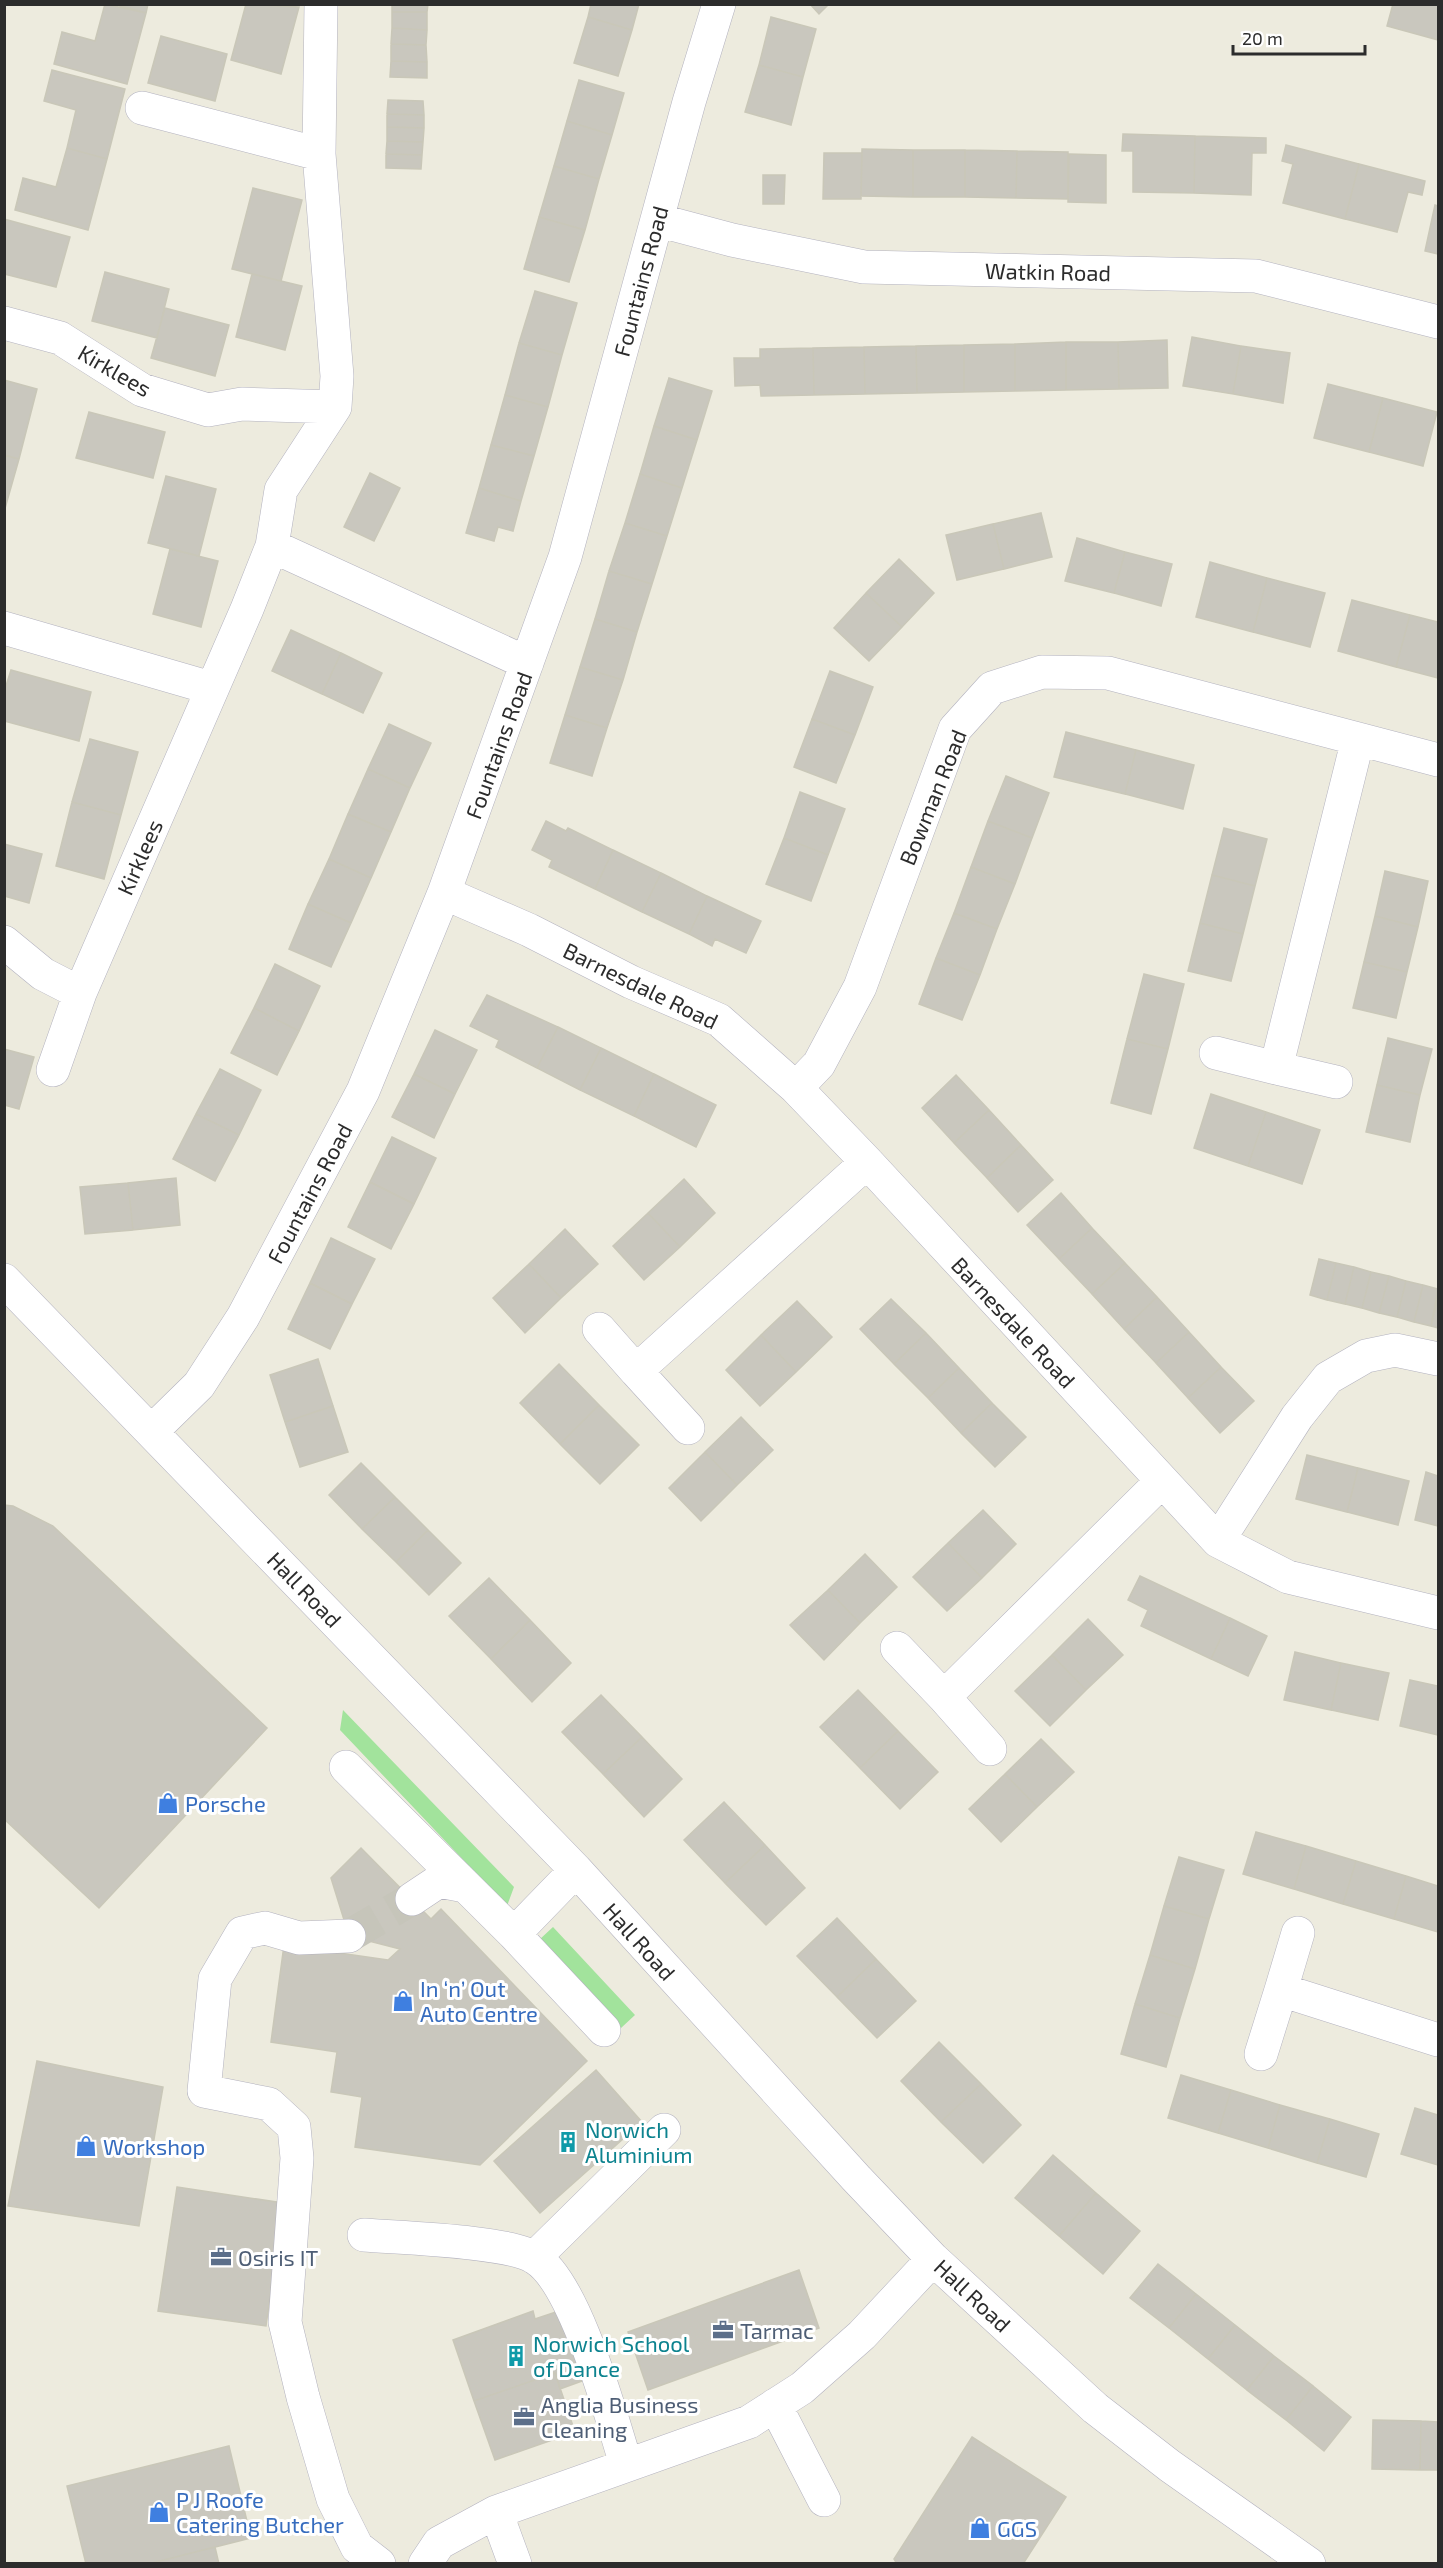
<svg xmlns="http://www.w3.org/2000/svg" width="1443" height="2568" viewBox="0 0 1443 2568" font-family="'Exo 2',sans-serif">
<rect width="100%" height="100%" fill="#edebde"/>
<path fill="#a2e39c" d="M343 1710 514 1887 507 1906 340 1730Z
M553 1927 635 2015 621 2028 539 1940Z"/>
<path fill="#c9c7be" stroke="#c9c7b8" stroke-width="1.5" d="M105 4 146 13 127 84 54 64 62 32 95 41Z
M114 4H148L146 13Z
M246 4 299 7 281 74 231 60Z
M392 4H428L427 12H392Z
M591 4H639L632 30 588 17Z
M810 4H829L819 14Z
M1393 4H1438V40L1387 26Z
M392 12H427V30L392 28Z
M588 17 632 30 618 76 574 63Z
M771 17 816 29 803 77 759 65Z
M392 28 427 30 426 45 391 44Z
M161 36 227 54 215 101 148 83Z
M391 44 426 45 427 62 391 61Z
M391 61 427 62V78L390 77Z
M759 65 803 77 791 125 745 112Z
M52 70 125 89 107 159 67 148 76 110 44 101Z
M579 80 624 93 612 135 567 121Z
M388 100 423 101 424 115 387 114Z
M387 114 424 115V128L387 127Z
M567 121 612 135 599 179 554 166Z
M387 127 424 128 423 142 387 141Z
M1123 134 1195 136 1194 193 1133 192V151H1122Z
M1195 136 1266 138V153H1252L1251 195 1194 193Z
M387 141 423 142 422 155 386 154Z
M1286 145 1359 164 1345 219 1283 203 1293 164 1282 161Z
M67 148 107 159 88 230 15 210 23 178 56 187Z
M862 149 913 150V197L861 196Z
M913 150H965V197H913Z
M965 150 1017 151 1016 198 965 197Z
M1017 151 1068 152V199L1016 198Z
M824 153H862L861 199H823Z
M386 154 422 155 421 169 386 168Z
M1069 154 1106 155V203L1068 202Z
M1359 164 1425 181 1422 195 1408 192 1397 232 1345 219Z
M554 166 599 179 585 230 539 217Z
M763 175H785L784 204H763Z
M253 188 302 200 281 281 232 269Z
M1435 205 1438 206V254L1425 251Z
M539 217 585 230 569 282 524 269Z
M4 219 70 237 56 287 4 274Z
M105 272 169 289 157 338 92 321Z
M252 274 302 286 285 350 236 337Z
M535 291 577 303 562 355 519 343Z
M165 308 229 325 215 376 151 358Z
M1192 337 1241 346 1233 394 1183 386Z
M1167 340 1168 388 1119 389 1118 342Z
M1066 342H1118L1119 389 1066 390Z
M1066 342V390L1015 391V344Z
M519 343 562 355 548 407 505 395Z
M1015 344V391L964 392V345Z
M964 345V392L917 393 916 346Z
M916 346 917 393 865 394 864 347Z
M1241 346 1290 353 1283 403 1233 394Z
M864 347 865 394 814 395 813 348Z
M813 348 814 395 761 396 760 385 735 386 734 358H760V349Z
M669 378 712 391 697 440 654 426Z
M4 380 37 389 19 459 4 455Z
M1328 384 1383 398 1369 452 1314 438Z
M505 395 548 407 534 456 491 445Z
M1383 398 1437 412 1423 466 1369 452Z
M89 412 165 432 153 478 76 458Z
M654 426 697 440 682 488 640 474Z
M491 445 534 456 521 501 479 488Z
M4 455 19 459 4 512Z
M370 473 400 488 374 541 344 527Z
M640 474 682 488 667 536 625 523Z
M166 476 216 489 199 556 148 543Z
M479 488 521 501 513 531 498 527 494 541 466 533Z
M1041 513 1052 557 1004 569 993 524Z
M625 523 667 536 652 584 609 571Z
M993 524 1004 569 957 580 946 535Z
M1077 538 1125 552 1114 593 1065 581Z
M170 549 218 561 201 627 153 614Z
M1125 552 1172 564 1161 606 1114 593Z
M899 559 934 593 902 627 866 593Z
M1210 562 1267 578 1253 632 1196 617Z
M609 571 652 584 637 632 595 619Z
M1267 578 1325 593 1310 647 1253 632Z
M866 593 902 627 869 661 834 628Z
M1352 600 1410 615 1396 667 1338 651Z
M1410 615 1438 622V678L1396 667Z
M595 619 637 632 623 680 580 667Z
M291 630 341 653 322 694 272 671Z
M341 653 382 673 363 713 322 694Z
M580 667 623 680 607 728 565 715Z
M11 670 91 692 79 741 4 721V692Z
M830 671 873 687 855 735 812 719Z
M565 715 607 728 592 776 550 763Z
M812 719 855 735 836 783 794 767Z
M389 724 431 743 410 788 368 769Z
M1066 732 1136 750 1125 794 1054 777Z
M90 739 138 752 121 815 72 802Z
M1136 750 1194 765 1183 809 1125 794Z
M368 769 410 788 391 832 348 814Z
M1006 776 1049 793 1032 838 988 821Z
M800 792 845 809 828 855 784 838Z
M72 802 121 815 104 879 56 866Z
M348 814 391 832 371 878 329 859Z
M546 821 566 831 568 828 613 850 595 889 549 867 552 860 532 850Z
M988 821 1032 838 1015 884 971 867Z
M1224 828 1267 839 1255 886 1212 875Z
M784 838 828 855 811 901 766 884Z
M4 844 42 854 29 903 4 896Z
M613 850 661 873 642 912 595 889Z
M329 859 371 878 351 923 308 904Z
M971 867 1015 884 997 929 954 913Z
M1385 871 1428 881 1418 927 1375 916Z
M661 873 707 896 689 934 642 912Z
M1212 875 1255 886 1243 934 1200 923Z
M707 896 761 921 746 953 715 939 712 946 689 934Z
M308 904 351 923 331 967 289 949Z
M954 913 997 929 980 975 936 958Z
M1375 916 1418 927 1407 972 1364 962Z
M1200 923 1243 934 1231 981 1188 971Z
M936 958 980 975 962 1020 919 1004Z
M1364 962 1407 972 1396 1018 1353 1008Z
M275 964 320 986 299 1031 254 1008Z
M1144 974 1184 984 1168 1049 1127 1039Z
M487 995 558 1027 537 1068 496 1047 499 1040 470 1026Z
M254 1008 299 1031 277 1075 231 1053Z
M558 1027 601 1048 580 1090 537 1068Z
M435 1030 477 1050 455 1094 414 1074Z
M1388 1038 1432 1049 1420 1095 1377 1085Z
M1127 1039 1168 1049 1151 1114 1111 1103Z
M601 1048 654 1074 634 1116 580 1090Z
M4 1049 34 1057 19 1109 4 1105Z
M220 1069 261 1090 239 1135 196 1114Z
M414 1074 455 1094 434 1138 392 1117Z
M654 1074 716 1105 696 1147 634 1116Z
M956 1075 989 1110 954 1143 922 1108Z
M1377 1085 1420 1095 1410 1142 1366 1132Z
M1211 1094 1266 1112 1248 1166 1194 1148Z
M989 1110 1021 1145 987 1178 954 1143Z
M1266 1112 1320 1130 1302 1184 1248 1166Z
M196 1114 239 1135 215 1181 173 1159Z
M392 1137 436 1158 414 1204 370 1182Z
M1021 1145 1053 1180 1018 1212 987 1178Z
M176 1178 180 1225 133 1230 128 1183Z
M684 1179 715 1213 680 1247 648 1213Z
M370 1182 414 1204 391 1249 348 1227Z
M128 1183 133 1230 85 1234 80 1187Z
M1061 1193 1092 1228 1059 1259 1027 1225Z
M648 1213 680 1247 644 1280 613 1246Z
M1092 1228 1125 1263 1092 1294 1059 1259Z
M565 1229 598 1264 561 1298 529 1264Z
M331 1238 375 1259 352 1304 310 1283Z
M1319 1259 1336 1263 1327 1300 1310 1295Z
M1125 1263 1157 1297 1124 1329 1092 1294Z
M1336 1263 1354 1267 1345 1304 1327 1300Z
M529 1264 561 1298 525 1333 493 1298Z
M1354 1267 1371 1272 1362 1308 1345 1304Z
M1371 1272 1389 1276 1379 1313 1362 1308Z
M1389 1276 1406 1281 1397 1317 1379 1313Z
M1406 1281 1423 1285 1414 1322 1397 1317Z
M310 1283 352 1304 330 1349 288 1329Z
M1423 1285 1438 1289 1431 1326 1414 1322Z
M1157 1297 1189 1332 1156 1363 1124 1329Z
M1438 1298V1328L1431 1326Z
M891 1299 926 1333 894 1364 860 1329Z
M797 1301 832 1337 796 1372 761 1335Z
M1189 1332 1221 1367 1188 1398 1156 1363Z
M926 1333 959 1368 928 1398 894 1364Z
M761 1335 796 1372 760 1406 726 1370Z
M318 1359 333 1406 285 1422 270 1375Z
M559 1364 599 1405 560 1444 520 1403Z
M1221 1367 1254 1401 1220 1433 1188 1398Z
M959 1368 992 1403 961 1433 928 1398Z
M992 1403 1026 1437 995 1467 961 1433Z
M599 1405 639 1445 600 1484 560 1444Z
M333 1406 348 1452 300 1467 285 1422Z
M741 1417 773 1450 737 1485 705 1452Z
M705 1452 737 1485 701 1521 669 1488Z
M1307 1455 1358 1468 1347 1512 1296 1499Z
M361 1463 395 1497 362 1529 329 1495Z
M1358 1468 1409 1481 1398 1525 1347 1512Z
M1426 1472 1438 1476V1526L1415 1520Z
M395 1497 428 1530 396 1562 362 1529Z
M4 1505 13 1506 53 1526 267 1728 99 1908 4 1819Z
M983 1510 1016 1544 982 1578 948 1543Z
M428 1530 461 1563 429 1595 396 1562Z
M948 1543 982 1578 947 1611 913 1577Z
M865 1554 897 1587 860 1623 828 1590Z
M1140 1576 1230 1618 1211 1659 1141 1626 1148 1610 1128 1600Z
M489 1578 530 1620 491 1659 449 1616Z
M828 1590 860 1623 824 1660 790 1625Z
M1230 1618 1267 1636 1248 1676 1211 1659Z
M1088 1619 1123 1655 1086 1690 1052 1655Z
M530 1620 571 1663 532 1702 491 1659Z
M1295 1652 1341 1663 1331 1710 1284 1700Z
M1052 1655 1086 1690 1050 1726 1015 1691Z
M1341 1663 1389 1673 1378 1720 1331 1710Z
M1410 1680 1438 1686V1735L1400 1726Z
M858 1690 898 1731 860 1768 820 1727Z
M601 1695 642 1737 603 1774 562 1732Z
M898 1731 938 1772 900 1809 860 1768Z
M642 1737 682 1779 644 1817 603 1774Z
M1041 1739 1074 1772 1037 1807 1005 1774Z
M1005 1774 1037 1807 1001 1842 969 1809Z
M724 1802 765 1845 725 1883 684 1840Z
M1256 1832 1306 1846 1294 1889 1243 1874Z
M765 1845 805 1888 766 1925 725 1883Z
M1306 1846 1356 1861 1343 1904 1294 1889Z
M361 1848 431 1919 441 1909 587 2061 480 2165 355 2147 362 2097 331 2092 337 2052 271 2042 284 1945 388 1960 400 1949 349 1936 331 1878Z
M1179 1857 1224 1870 1209 1919 1164 1906Z
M1356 1861 1406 1876 1394 1919 1343 1904Z
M1406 1876 1438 1886V1932L1394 1919Z
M1164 1906 1209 1919 1195 1969 1150 1955Z
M837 1918 876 1959 837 1997 797 1956Z
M1150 1955 1195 1969 1180 2018 1135 2004Z
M876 1959 916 2001 877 2038 837 1997Z
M1135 2004 1180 2018 1166 2067 1121 2054Z
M939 2042 981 2084 941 2122 901 2081Z
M37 2061 163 2087 139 2226 8 2206Z
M596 2070 642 2122 540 2213 494 2161Z
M1181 2075 1231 2090 1218 2133 1168 2118Z
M981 2084 1021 2125 983 2163 941 2122Z
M1231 2090 1280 2105 1268 2148 1218 2133Z
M1280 2105 1330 2119 1317 2163 1268 2148Z
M1415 2108 1438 2115V2165L1401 2154Z
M1330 2119 1379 2134 1366 2177 1317 2163Z
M1053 2155 1096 2193 1059 2236 1015 2198Z
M177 2187 283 2203 266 2326 158 2311Z
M1096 2193 1140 2231 1103 2274 1059 2236Z
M1158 2264 1196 2294 1169 2328 1130 2298Z
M799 2270 819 2328 648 2390 628 2332Z
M1196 2294 1235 2325 1208 2359 1169 2328Z
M533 2311 535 2319 559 2311 582 2381 560 2389 555 2373 474 2401 453 2340Z
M1235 2325 1274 2356 1247 2390 1208 2359Z
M1274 2356 1313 2386 1286 2420 1247 2390Z
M555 2373 575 2432 495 2460 474 2401Z
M1313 2386 1351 2417 1324 2451 1286 2420Z
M1373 2420 1421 2421 1420 2470 1372 2469Z
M1421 2421 1438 2422V2470H1420Z
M972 2437 1066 2497 1023 2564H897L894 2559Z
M229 2446 251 2538 148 2564H86L67 2486Z
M215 2547 219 2564H148Z"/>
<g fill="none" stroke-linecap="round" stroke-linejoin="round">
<path stroke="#c6c5ba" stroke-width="33" stroke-dasharray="33 16" stroke-linecap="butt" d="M349 1936 412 1899"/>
<defs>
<path id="minor" d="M142 108 319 154
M657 220 732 240 864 267 1256 276 1438 322
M4 323 60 338 142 390 208 410 242 404 335 407
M272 546 527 663
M4 628 211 688
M444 893 529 930 631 982 719 1020 796 1088 867 1162 1218 1541 1288 1577 1438 1613
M4 942 43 974 80 993
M1216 1053 1276 1068
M53 1070 80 993 247 609 272 546 281 490 335 407 337 376 319 154 321 4
M1336 1082 1276 1068 1358 739
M796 1088 819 1064 860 987 955 729 992 688 1042 672 1108 673 1438 760
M4 1280 576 1870 856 2178 933 2259 1095 2408 1170 2466 1309 2564
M599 1329 636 1371
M688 1428 636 1371 867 1162
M152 1431 199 1385 243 1317 363 1091 444 893 565 557 689 102 719 4
M1218 1541 1297 1417 1328 1378 1366 1356 1395 1350 1438 1359
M897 1648 944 1697
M990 1749 944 1697 1161 1482
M346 1767 514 1934 576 1870
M412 1899 439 1881 465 1886
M514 1934 604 2030
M349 1936 299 1938 265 1928 242 1933 215 1979 204 2091 269 2104 294 2127 297 2158 285 2322 303 2397 333 2499 357 2547 379 2564
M1281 1990 1298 1933
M1261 2054 1281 1990 1438 2040
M364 2235C399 2238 510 2241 535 2258 576 2283 611 2417 626 2464
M535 2257 664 2130
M775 2405 824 2500
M496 2512 515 2564
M425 2564 439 2543 496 2512 749 2422 802 2388 862 2335 933 2259"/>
</defs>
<use href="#minor" stroke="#b3b2bf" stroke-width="34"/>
<use href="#minor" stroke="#fff" stroke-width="33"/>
</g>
<defs>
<symbol id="shop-bare" viewBox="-9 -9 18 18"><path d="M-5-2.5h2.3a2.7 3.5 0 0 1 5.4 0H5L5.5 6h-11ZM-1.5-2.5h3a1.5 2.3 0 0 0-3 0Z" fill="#3f7fe0" stroke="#fff" stroke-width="2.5" paint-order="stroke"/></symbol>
<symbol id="building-bare" viewBox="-9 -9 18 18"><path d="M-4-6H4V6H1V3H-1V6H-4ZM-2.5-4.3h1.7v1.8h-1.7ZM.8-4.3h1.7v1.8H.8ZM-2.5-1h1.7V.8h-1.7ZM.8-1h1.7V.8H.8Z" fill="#0f9aa8" stroke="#fff" stroke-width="2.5" paint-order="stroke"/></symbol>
<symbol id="office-bare" viewBox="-9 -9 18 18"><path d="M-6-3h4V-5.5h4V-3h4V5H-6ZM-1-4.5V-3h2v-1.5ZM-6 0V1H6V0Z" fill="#5c6f8a" stroke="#fff" stroke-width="2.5" paint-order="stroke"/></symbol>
</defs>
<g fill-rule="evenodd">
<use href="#shop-bare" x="153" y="1788" width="30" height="30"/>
<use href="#shop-bare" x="388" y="1986" width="30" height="30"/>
<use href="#building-bare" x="553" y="2127" width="30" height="30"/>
<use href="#shop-bare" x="71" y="2131" width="30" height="30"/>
<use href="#office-bare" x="206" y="2242" width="30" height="30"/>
<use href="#office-bare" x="708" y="2315" width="30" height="30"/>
<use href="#building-bare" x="501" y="2341" width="30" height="30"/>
<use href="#office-bare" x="509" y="2402" width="30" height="30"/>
<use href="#shop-bare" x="144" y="2497" width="30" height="30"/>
<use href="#shop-bare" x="965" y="2513" width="30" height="30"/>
</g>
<g text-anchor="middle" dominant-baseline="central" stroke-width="6" stroke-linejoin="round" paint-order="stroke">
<g font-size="22" fill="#2c2c2c" stroke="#fff">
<text transform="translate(1048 271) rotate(1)">Watkin Road</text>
<text transform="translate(640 281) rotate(-75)">Fountains Road</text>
<text transform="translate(115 370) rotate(30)">Kirklees</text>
<text transform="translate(498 745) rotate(-70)">Fountains Road</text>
<text transform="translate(932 797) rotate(-68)">Bowman Road</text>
<text transform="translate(139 857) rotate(-66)">Kirklees</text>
<text transform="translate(641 985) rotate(26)">Barnesdale Road</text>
<text transform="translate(309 1193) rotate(-62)">Fountains Road</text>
<text transform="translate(1014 1322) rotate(47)">Barnesdale Road</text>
<text transform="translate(305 1589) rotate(46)">Hall Road</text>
<text transform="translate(640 1941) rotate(48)">Hall Road</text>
<text transform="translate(973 2295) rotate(43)">Hall Road</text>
</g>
<g font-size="22" fill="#366cbe" stroke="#fff" text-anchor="start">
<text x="185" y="1803">Porsche</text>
<text x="420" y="1988">In ‘n’ Out<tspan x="420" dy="25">Auto Centre</tspan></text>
<text x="103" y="2146">Workshop</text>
<text x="176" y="2499">P J Roofe<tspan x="176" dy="25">Catering Butcher</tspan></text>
<text x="997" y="2528">GGS</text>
</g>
<g font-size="22" fill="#0d838f" stroke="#fff" text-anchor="start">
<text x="585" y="2129">Norwich<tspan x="585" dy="25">Aluminium</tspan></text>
<text x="533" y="2343">Norwich School<tspan x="533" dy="25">of Dance</tspan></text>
</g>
<g font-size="22" fill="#4e5e75" stroke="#fff" text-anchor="start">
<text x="238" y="2257">Osiris IT</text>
<text x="740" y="2330">Tarmac</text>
<text x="541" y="2404">Anglia Business<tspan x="541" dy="25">Cleaning</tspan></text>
</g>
</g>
<rect width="1443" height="2568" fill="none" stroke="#2c2c2c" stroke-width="12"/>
<path d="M1233 45v9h132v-9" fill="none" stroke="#2c2c2c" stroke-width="3"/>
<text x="1242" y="45" font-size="18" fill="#2c2c2c" stroke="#ffffff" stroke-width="4.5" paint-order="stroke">20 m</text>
</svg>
